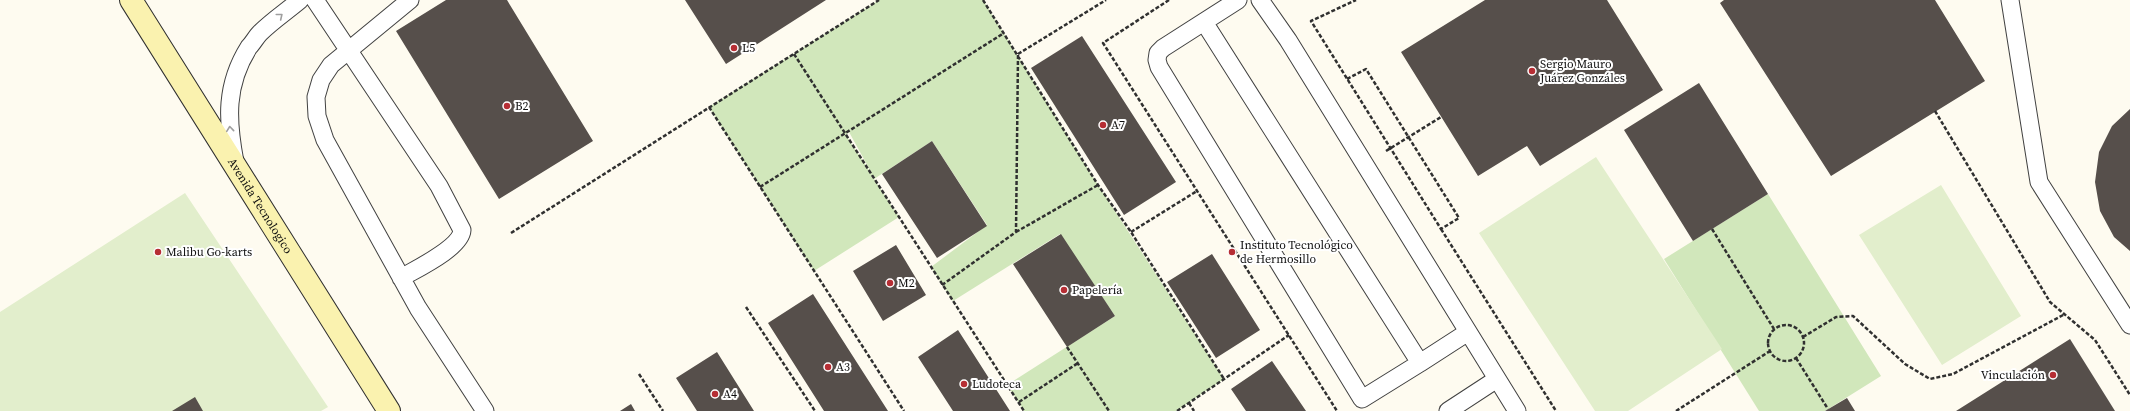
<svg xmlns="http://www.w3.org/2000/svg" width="2130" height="411" viewBox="0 0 2130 411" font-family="'Source Serif 4',serif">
<rect width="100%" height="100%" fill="#fefbf0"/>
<path fill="#d1e7bb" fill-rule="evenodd" d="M879 0H983L1098 185 1224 379 1176 411H1024L1007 385 1115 316 1060 234 953 301 931 267 987 225 932 141 874 179 899 217 814 271 709 107ZM849 132 871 172V173L846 135Z
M1768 194 1881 376 1825 411H1759L1664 259Z"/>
<path fill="#e2eecc" d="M1596 157 1722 349 1628 411H1595L1479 233Z
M1941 185 2021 316 1942 365 1859 235Z
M185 193 328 407 321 411H0V312Z"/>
<path fill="#564f4b" d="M446 0H507L593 141 499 199 396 31Z
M685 0H826L726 64Z
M1485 0H1607L1663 90 1540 166 1527 146 1478 176 1401 52Z
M1724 0H1935L1985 81 1831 176 1720 3Z
M1082 36 1176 182 1124 215 1031 68Z
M1699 83 1768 194 1693 241 1624 130Z
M2130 109V251L2114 237 2100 211 2095 182 2099 152 2112 126Z
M932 141 987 226 937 258 882 174Z
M1061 234 1115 316 1067 347 1013 264Z
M896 245 926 295 883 321 853 271Z
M1212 254 1260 330 1216 358 1167 282Z
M813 294 888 411H824L768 323Z
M958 330 1010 411H953L918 357Z
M2070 339 2115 411H1956Z
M717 352 754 411H697L676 378Z
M1272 361 1306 411H1246L1231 389Z
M195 397 203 411H172Z
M1847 398 1855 411H1825Z
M631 404 635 411H620Z"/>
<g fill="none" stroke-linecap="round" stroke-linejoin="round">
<defs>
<path id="lane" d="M315 0 439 186 462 230C461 248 416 269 401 278
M410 0 331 65 321 80 316 97 317 116 325 140 418 308 485 411
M1260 0 1288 40 1517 411
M2010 0 2039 182 2130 325
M1204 22 1420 363 1362 399 1159 67 1157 60 1158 53 1163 48 1238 0
M235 162C227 120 225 85 249 47 253 43 256 37 260 33 272 21 287 11 300 0
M1420 363 1468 332
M1448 411 1497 379"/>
<g id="secondary">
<path id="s1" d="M131 0 389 411"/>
</g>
</defs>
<use href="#lane" stroke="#414141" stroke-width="19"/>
<use href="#secondary" stroke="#303030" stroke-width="24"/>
<path stroke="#303030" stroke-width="2.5" stroke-dasharray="4 2" stroke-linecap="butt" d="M983 0 1098 185 1131 232 1224 379
M1169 0 1103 43 1337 411
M794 54 1024 411
M1018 54 1106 0
M1347 79 1366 69 1459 218 1441 229 1311 21 1356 0
M709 107 904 411
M1935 111 2050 302 2095 340 2130 395
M1386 151 1441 117
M760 187 1004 33
M1441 229 1556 411
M1712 229 1774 329
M1016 232 1098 185
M1131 232 1197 191
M511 233 879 0
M942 285 1016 232 1018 55
M746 307 815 411
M1768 343a18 18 0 1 1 36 0a18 18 0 1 1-36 0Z
M1803 337 1836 317 1853 316 1905 364 1930 379 1953 374 2065 314
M1067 347 1109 411
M1796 358 1828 409
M639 374 663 411
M1019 402 1078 363
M1189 403 1194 411
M1177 411 1289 335
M1676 411 1770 351"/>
<use href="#lane" stroke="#fff" stroke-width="17"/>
<use href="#secondary" stroke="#faf2af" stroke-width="22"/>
</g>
<defs><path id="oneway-chevron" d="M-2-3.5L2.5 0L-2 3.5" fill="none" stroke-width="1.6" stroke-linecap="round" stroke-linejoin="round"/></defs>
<g stroke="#9f9f9f">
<use href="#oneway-chevron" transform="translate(280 16) rotate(-39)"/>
<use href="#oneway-chevron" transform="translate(230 129) rotate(-96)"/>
</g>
<g fill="#b62e34" stroke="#fff" stroke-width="1.5">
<circle cx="734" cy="48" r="4"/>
<circle cx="1532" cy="71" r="4"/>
<circle cx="507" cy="106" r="4"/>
<circle cx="1103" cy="125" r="4"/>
<circle cx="158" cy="252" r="4"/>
<circle cx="1232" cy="252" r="4"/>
<circle cx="890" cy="283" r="4"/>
<circle cx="1064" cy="290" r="4"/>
<circle cx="828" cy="367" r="4"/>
<circle cx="2053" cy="375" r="4"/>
<circle cx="964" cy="384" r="4"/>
<circle cx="715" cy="394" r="4"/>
</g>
<g text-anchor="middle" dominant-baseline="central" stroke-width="4" stroke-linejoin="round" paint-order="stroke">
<g font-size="12" fill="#0e0e0e" stroke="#fff" text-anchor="start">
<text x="742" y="48">L5</text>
<text x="1540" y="64">Sergio Mauro<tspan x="1540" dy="14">Juárez Gonzáles</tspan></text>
<text x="515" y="106">B2</text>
<text x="1111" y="125">A7</text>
<text x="1240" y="245">Instituto Tecnológico<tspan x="1240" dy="14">de Hermosillo</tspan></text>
<text x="166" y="252">Malibu Go-karts</text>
<text x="898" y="283">M2</text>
<text x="1072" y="290">Papelería</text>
<text x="836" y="367">A3</text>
<text x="2045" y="375" text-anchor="end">Vinculación</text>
<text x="972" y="384">Ludoteca</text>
<text x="723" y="394">A4</text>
</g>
<g font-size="12" fill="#0e0e0e" stroke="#fff">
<text stroke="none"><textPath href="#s1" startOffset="243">Avenida Tecnologico</textPath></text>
</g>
</g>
</svg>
